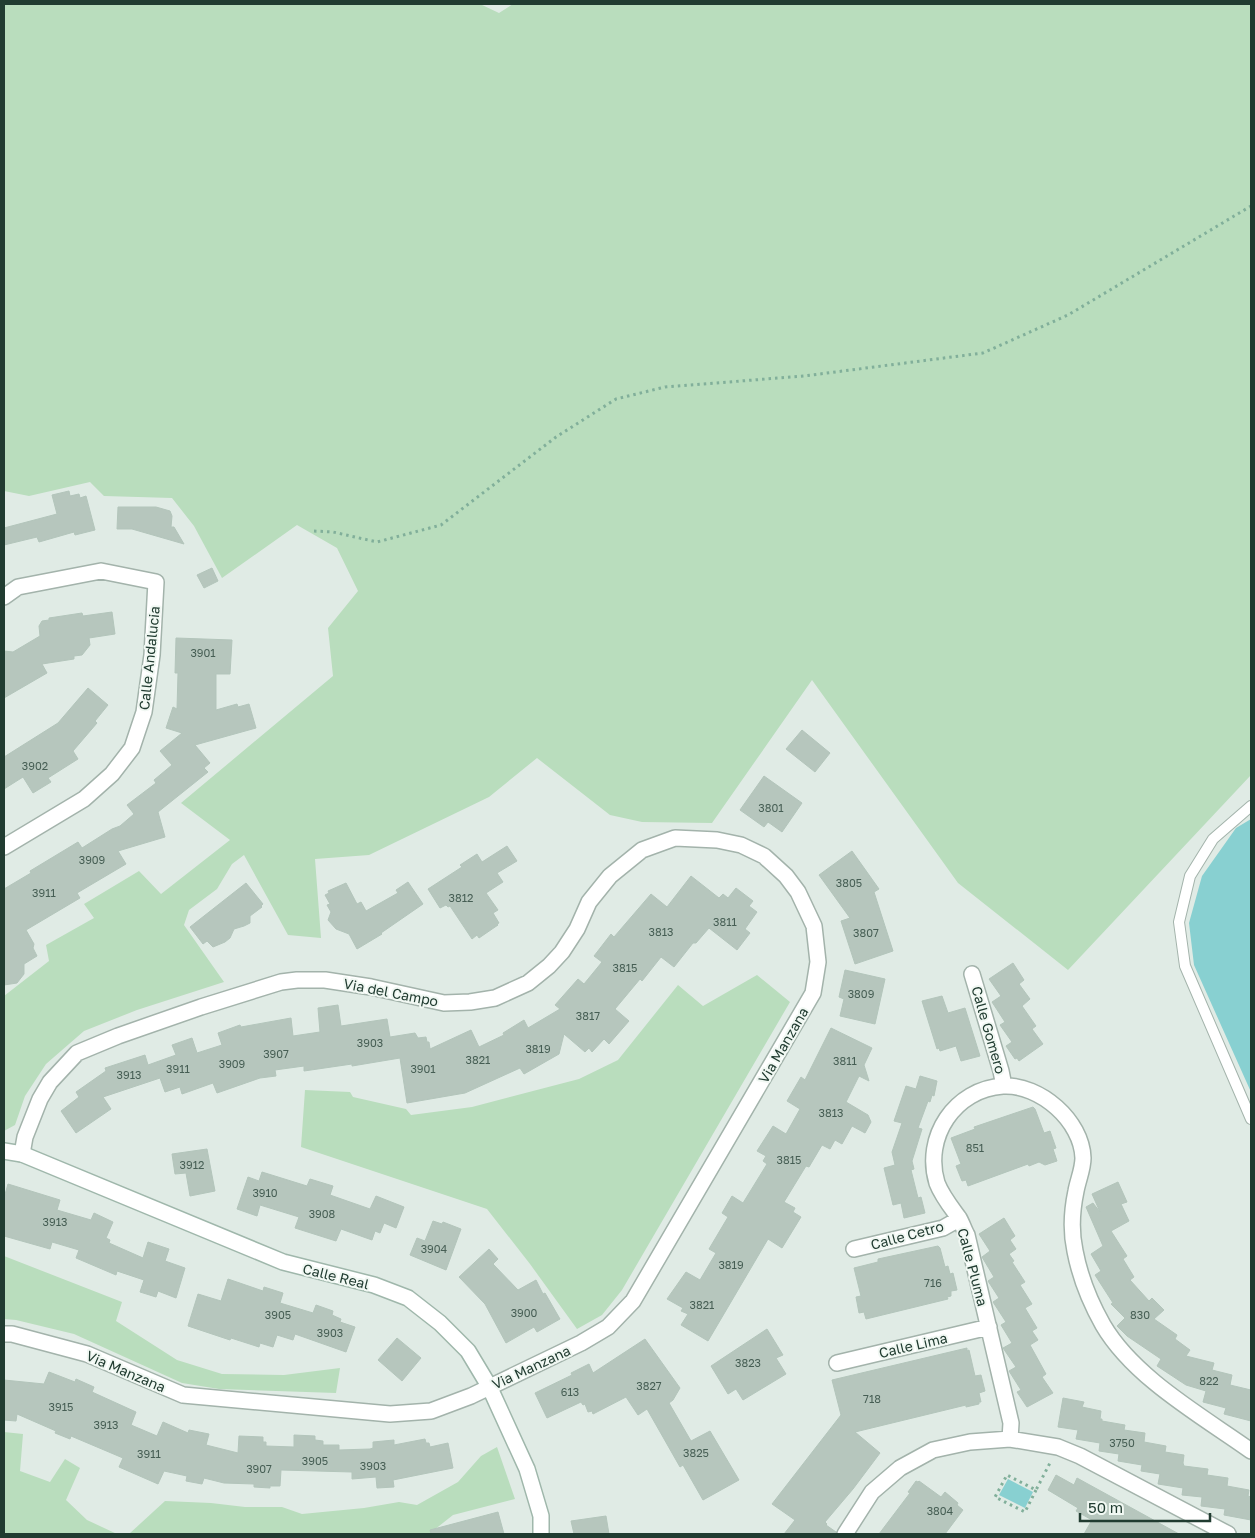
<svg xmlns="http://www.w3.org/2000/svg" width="1255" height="1538" viewBox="0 0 1255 1538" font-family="'Golos Text',sans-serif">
<rect width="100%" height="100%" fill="#e0ebe5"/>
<path fill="#b9ddbd" d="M4 4H480L499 13 513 4H1251V775L1068 970 958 883 812 680 712 823 642 822 610 815 537 758 489 797 369 855 315 859 321 938 288 935 244 855 232 864 217 889 189 910 184 925 224 982 137 1010 84 1031 46 1064 25 1096 15 1125 4 1131V996L49 961 46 945 94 918 84 904 139 871 161 894 230 840 181 803 333 676 328 628 358 591 337 548 297 525 222 578 194 526 172 498 104 496 90 482 29 496 4 491Z
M757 975 790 1002 622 1290 602 1315 577 1329 530 1264 487 1209 301 1147 305 1090 350 1092 353 1097 406 1109 411 1115 472 1107 579 1079 618 1060 678 985 703 1006Z
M4 1256 122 1302 116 1321 177 1360 222 1374 284 1375 340 1368 336 1393 219 1389 182 1383 74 1334 16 1320 4 1319Z
M4 1432 23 1434 20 1471 50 1482 65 1459 80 1468 66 1500 87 1520 117 1534 4 1533Z
M497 1447 515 1499 453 1515 429 1534H129L165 1501 211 1503 245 1507H282L302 1514 364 1508 399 1502 417 1505 458 1482 481 1456Z"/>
<path fill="#88d0d1" d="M1251 819V1092L1194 965 1189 923 1202 876 1236 828Z
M1008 1479 1033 1492 1025 1508 999 1495Z"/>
<path fill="#b6c6bd" stroke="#b3c5bb" d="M69 491 70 496 79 494 80 498 86 496 95 530 75 535 74 532 39 542 37 537 4 545V528L57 514 52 495Z
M118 507H156L170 511 172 516 171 527H174L184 544 132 529H117Z
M212 568 218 581 204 588 197 575Z
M112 612 115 634 89 638 90 645 82 655 74 656V659L42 664 47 673 4 698V651L13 652 40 636 39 626 42 621 49 620V618L82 613 83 616Z
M176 638 232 640 230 674H216V710L237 704 238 707 249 704 256 728 195 745 210 763 204 768 208 772 158 812 165 837 118 851 126 864 77 893 80 898 26 930 34 944 33 948 37 956 24 964V974L17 983 4 985V889L31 873 30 871 78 842 82 848 112 829 120 826 134 814 127 805 156 783 154 780 172 765 160 751 182 733 166 728 173 707 177 709 178 673H175Z
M88 688 108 705 95 721 97 723 73 751 78 759 48 778 51 782 33 793 23 777 4 789V757L58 723Z
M802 730 830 753 815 772 786 749Z
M764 776 802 803 782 832 768 822 764 827 740 810Z
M507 846 517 861 497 873 503 882 486 893 498 910 493 913 499 923 497 924 498 925 479 938 477 935 472 939 450 906 448 907 446 905 440 908 428 889 462 867 460 865 477 854 482 862Z
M852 851 879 889 874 892 893 951 855 964 841 921 850 918 819 875Z
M691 876 719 898 723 894 728 898 736 888 753 901 749 906 757 912 745 929 750 933 737 950 709 928 696 943H693L674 967 661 957 642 981 640 979 615 1009 629 1021 609 1044 604 1039 592 1052 589 1048 585 1052 564 1034 559 1054 524 1074 520 1068 465 1093 407 1103 400 1058 352 1066V1064L304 1071V1066L275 1070 276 1076 260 1078 217 1093 213 1083 182 1094 180 1087 165 1092 160 1078 103 1097 111 1109 76 1133 61 1111 79 1097 76 1092 106 1071 105 1068 145 1055 148 1065 176 1055 172 1045 192 1038 197 1053 222 1045 218 1033 240 1025 241 1027 291 1018 293 1036 320 1032 318 1008 338 1005 341 1026 387 1019 390 1037 415 1033 418 1038 426 1037 427 1042H429L430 1049 471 1030 479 1047 504 1035 503 1033 524 1020 528 1028 560 1009 555 1005 578 979 584 984 602 962 594 956 611 934 614 937 651 894 667 907Z
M408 882 423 904 381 933 382 934 357 949 349 934 336 929 328 920 331 912 327 905 330 904 325 895 329 893 328 891 346 883 357 904 361 902 366 911 398 893 396 890Z
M246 883 263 904 261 906 262 907 250 916V923L244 926 234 929 230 938 225 942 213 947 207 941 203 944 190 927Z
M1013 963 1024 980 1019 984 1030 999 1022 1006 1036 1026 1032 1029 1043 1044 1019 1061 1017 1058 1015 1059 1006 1046 1012 1042 1000 1025 1005 1022 992 1002 1001 996 989 979Z
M845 970 885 979 875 1024 840 1016 844 999 839 997Z
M942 996 948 1013 965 1008 980 1056 961 1061 956 1046 940 1051 939 1048 937 1049 922 1001Z
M831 1028 872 1048 864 1065 869 1081 859 1076 846 1102 868 1115 871 1122 865 1133 852 1126 842 1144 835 1140 830 1149 822 1145 809 1167 806 1166 784 1202 795 1208 793 1212 801 1217 782 1248 768 1239 708 1341 681 1325 688 1314 681 1311 683 1308 667 1299 686 1272 700 1280 716 1253 709 1249 728 1217 722 1213 732 1196 743 1203 767 1164 763 1161 766 1156 757 1151 773 1126 786 1134 800 1109 787 1101 801 1077 805 1080Z
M920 1076 937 1081 934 1096 932 1095 930 1102 928 1101 918 1128 922 1129 912 1161 914 1169 911 1170 918 1198 921 1197 925 1213 904 1218 901 1203 893 1205 884 1168 895 1165 892 1152 902 1123 894 1121 906 1086 916 1089Z
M1033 1107 1035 1109 1044 1133 1050 1131 1056 1148 1053 1149 1057 1161 1045 1165 1039 1162 1029 1166 1028 1164 968 1186 966 1180 962 1181 956 1166 961 1164 951 1138 975 1129 974 1127Z
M207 1149 215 1191 190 1196 186 1173 175 1174 172 1154Z
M262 1172 307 1186 310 1179 333 1186 330 1195 370 1209 376 1196 404 1207 396 1228 384 1223 380 1233 375 1231 372 1240 341 1229 336 1241 295 1228 299 1217 260 1205 257 1216 237 1209 248 1177 259 1181Z
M1118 1182 1127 1202 1121 1204 1129 1221 1111 1231 1127 1256 1123 1259 1134 1277 1130 1280 1149 1301 1152 1298 1164 1310 1154 1319 1177 1335 1175 1339 1190 1350 1186 1356 1214 1363 1212 1370 1232 1375 1230 1385 1251 1390V1421L1224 1414 1226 1408 1203 1402 1206 1391 1186 1385 1157 1366 1161 1359 1127 1336 1117 1326 1125 1318 1111 1304 1113 1303 1095 1275 1101 1271 1091 1254 1103 1246 1086 1207 1093 1203 1100 1212 1092 1194Z
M8 1184 60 1200 57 1210 91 1220 94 1213 113 1222 106 1238 110 1240 109 1243 143 1258 148 1242 169 1249 165 1261 185 1268 176 1298 158 1291 156 1297 140 1292 144 1280 117 1271 116 1275 76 1258 79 1250 52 1242 50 1249 4 1236V1198Z
M1004 1218 1015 1236 1010 1240 1016 1249 1009 1254 1014 1261 1012 1262 1025 1282 1020 1285 1032 1304 1025 1308 1037 1328 1032 1331 1038 1340 1030 1345 1046 1374 1042 1377 1053 1393 1027 1407 1017 1392 1021 1390 1009 1371 1016 1367 1003 1348 1012 1343 1001 1325 1006 1322 993 1302 999 1298 988 1281 994 1277 982 1257 990 1251 979 1234Z
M433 1221 442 1224 443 1222 461 1229 446 1270 410 1255 417 1238 425 1241Z
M938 1246 940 1248 945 1267 948 1266 950 1274 953 1273 957 1290 951 1291V1296L947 1297 948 1299 866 1319 864 1312 859 1313 856 1297 861 1296 854 1268 878 1262V1259Z
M489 1249 498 1259 493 1264 518 1290 536 1280 543 1294 545 1293 560 1319 537 1332 534 1327 506 1343 485 1304 459 1277Z
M228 1279 263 1291 264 1287 283 1293 280 1303 313 1313 316 1305 333 1311 332 1315 341 1319 340 1322 355 1327 346 1352 295 1334 293 1340 277 1335 273 1347 260 1343 259 1347 231 1338 230 1340 188 1326 198 1294 221 1301Z
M767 1329 783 1355 776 1358 786 1374 743 1400 736 1389 728 1394 711 1366Z
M397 1338 421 1358 402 1381 378 1360Z
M645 1339 680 1388 673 1400 669 1403 691 1441 710 1431 739 1480 703 1500 683 1465 680 1467 647 1409 638 1415 626 1397 593 1414 592 1411 588 1412 585 1404 583 1405 581 1402 547 1418 535 1393 572 1375 571 1373 589 1364 593 1373Z
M967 1348V1351L969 1350 975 1376 981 1375 985 1391 979 1393 981 1402H979V1404L966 1407V1405L855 1432 880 1453 853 1489 825 1522 827 1524 826 1525 836 1532V1534H784L795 1520 772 1504 841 1415 832 1380Z
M49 1372 75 1382 76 1379 94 1387 92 1392 136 1412 131 1425 157 1436 163 1422 188 1433 189 1430 209 1434 206 1445 238 1453 239 1436 263 1437V1442H266V1446L294 1447V1435L315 1436V1440L323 1441V1445H339V1450L370 1449 373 1448V1442L394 1440V1445L425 1439 426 1443H429L430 1447 448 1443 453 1468 393 1480 394 1487 377 1488 376 1477 352 1479V1472L281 1470 280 1486H270V1488L254 1487V1484L224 1483 204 1478 202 1484 186 1481 187 1476 164 1471 158 1484 119 1467 123 1458 71 1436 70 1439 55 1433 56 1431 17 1414 16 1421 4 1420V1380L44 1384Z
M1063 1398 1084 1402 1082 1407 1101 1411 1100 1419H1102V1421L1125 1425 1124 1430 1145 1433 1144 1442 1166 1446 1165 1452 1184 1455 1183 1463 1184 1466 1208 1469 1207 1475 1228 1478 1227 1486 1249 1490 1248 1496 1251 1497V1520L1224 1515 1225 1509 1201 1506 1202 1497 1182 1495 1183 1488 1158 1484 1160 1474 1141 1471 1142 1465 1118 1461 1119 1454 1099 1451 1100 1443 1076 1439 1078 1430 1058 1427Z
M1056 1475 1074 1485 1077 1478 1179 1534H1084L1092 1520 1076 1511 1078 1508 1048 1490Z
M916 1481 918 1482 919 1481 941 1497 945 1492 958 1503 957 1505 963 1510 945 1534H879L910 1493 908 1492Z
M498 1512 504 1534H431L430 1530Z
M606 1516 609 1534H574L571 1521Z"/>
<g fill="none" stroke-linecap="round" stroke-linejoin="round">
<defs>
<path id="lane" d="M1251 806 1213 839 1190 876 1179 922 1185 966 1251 1119"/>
<path id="street" d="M4 597 18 587 101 571 156 582 152 655 144 712 132 748 112 774 84 799 4 847
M972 974 1001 1071 1004 1086
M854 1249 943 1228 959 1219
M4 1334H12L87 1354 183 1395 390 1414 431 1411 471 1396 581 1343 608 1327 633 1301 813 993 818 962 814 926 798 892 786 876 764 856 741 845 717 840 675 838 642 850 610 876 589 902 577 929 562 952 549 966 528 983 495 998 470 1002 444 1003 371 987 325 980H297L281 982 201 1007 118 1036 77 1053 50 1082 40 1099 25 1137 22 1154
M837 1363 989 1327
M1010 1439 1011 1423 967 1235C964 1230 962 1223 959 1218 951 1207 942 1196 937 1183 923 1137 955 1089 1003 1086 1040 1084 1082 1121 1083 1158 1083 1169 1078 1180 1076 1191 1072 1210 1071 1233 1075 1251 1080 1277 1090 1302 1103 1325 1134 1378 1202 1416 1251 1451
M845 1534 872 1492 900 1468 933 1450 970 1442 1010 1439 1058 1447 1080 1456 1228 1534"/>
<path id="secondary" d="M4 1151 22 1154 283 1262 374 1285 408 1298 440 1323 468 1351 489 1386 527 1469 541 1516V1534"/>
</defs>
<use href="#lane" stroke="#a3b3ab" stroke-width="12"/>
<use href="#street" stroke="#a3b3ab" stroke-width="18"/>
<use href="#secondary" stroke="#9fb7ab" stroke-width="18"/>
<path stroke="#81af9a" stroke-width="3" stroke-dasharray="2.5 4" stroke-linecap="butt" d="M314 531 333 532 377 542 441 525 556 437 616 399 665 387 804 376 983 353 1068 315 1251 206
M1036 1490 1025 1512 995 1497 1007 1475 1036 1490 1051 1461"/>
<use href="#lane" stroke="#fff" stroke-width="10"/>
<use href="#street" stroke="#fff" stroke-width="15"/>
<use href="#secondary" stroke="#fff" stroke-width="15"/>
</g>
<g text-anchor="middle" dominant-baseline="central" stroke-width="4" stroke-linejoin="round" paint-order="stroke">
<g font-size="11" fill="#465e54">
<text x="203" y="652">3901</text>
<text x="35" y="765">3902</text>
<text x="771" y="807">3801</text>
<text x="92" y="859">3909</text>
<text x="849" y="882">3805</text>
<text x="44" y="892">3911</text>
<text x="461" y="897">3812</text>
<text x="725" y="921">3811</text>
<text x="661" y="931">3813</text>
<text x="866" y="932">3807</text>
<text x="625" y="967">3815</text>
<text x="861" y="993">3809</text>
<text x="588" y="1015">3817</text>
<text x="370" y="1042">3903</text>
<text x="538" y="1048">3819</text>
<text x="276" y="1053">3907</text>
<text x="478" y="1059">3821</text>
<text x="845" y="1060">3811</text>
<text x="232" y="1063">3909</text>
<text x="178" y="1068">3911</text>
<text x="423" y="1068">3901</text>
<text x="129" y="1074">3913</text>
<text x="831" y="1112">3813</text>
<text x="975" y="1147">851</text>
<text x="789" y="1159">3815</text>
<text x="192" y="1164">3912</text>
<text x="265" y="1192">3910</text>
<text x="322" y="1213">3908</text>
<text x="55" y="1221">3913</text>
<text x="434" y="1248">3904</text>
<text x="731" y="1264">3819</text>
<text x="933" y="1282">716</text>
<text x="702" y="1304">3821</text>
<text x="524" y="1312">3900</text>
<text x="278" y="1314">3905</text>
<text x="1140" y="1314">830</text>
<text x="330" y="1332">3903</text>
<text x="748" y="1362">3823</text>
<text x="1209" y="1380">822</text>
<text x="649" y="1385">3827</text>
<text x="570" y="1391">613</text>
<text x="872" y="1398">718</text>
<text x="61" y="1406">3915</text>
<text x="106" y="1424">3913</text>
<text x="1122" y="1442">3750</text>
<text x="696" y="1452">3825</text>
<text x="149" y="1453">3911</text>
<text x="315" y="1460">3905</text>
<text x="373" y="1465">3903</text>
<text x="259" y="1468">3907</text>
<text x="940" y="1510">3804</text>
</g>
<g font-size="14" fill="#213c31" stroke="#f1f8f3">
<text transform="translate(149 658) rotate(-84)">Calle Andalucia</text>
<text transform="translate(391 992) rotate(11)">Via del Campo</text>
<text transform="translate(989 1030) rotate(74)">Calle Gomero</text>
<text transform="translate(783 1045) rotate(-60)">Via Manzana</text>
<text transform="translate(907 1235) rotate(-15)">Calle Cetro</text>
<text transform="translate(973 1267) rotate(75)">Calle Pluma</text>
<text transform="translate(336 1276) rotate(14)">Calle Real</text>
<text transform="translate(913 1345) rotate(-13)">Calle Lima</text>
<text transform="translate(531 1367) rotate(-25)">Via Manzana</text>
<text transform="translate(126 1371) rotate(23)">Via Manzana</text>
</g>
</g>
<rect width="1255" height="1538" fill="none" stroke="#213c31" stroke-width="10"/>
<path d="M1080 1513v8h130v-8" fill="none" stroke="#213c31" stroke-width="2.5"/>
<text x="1088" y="1513" font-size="15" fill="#213c31" stroke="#f1f8f3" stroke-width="4" paint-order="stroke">50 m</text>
</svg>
